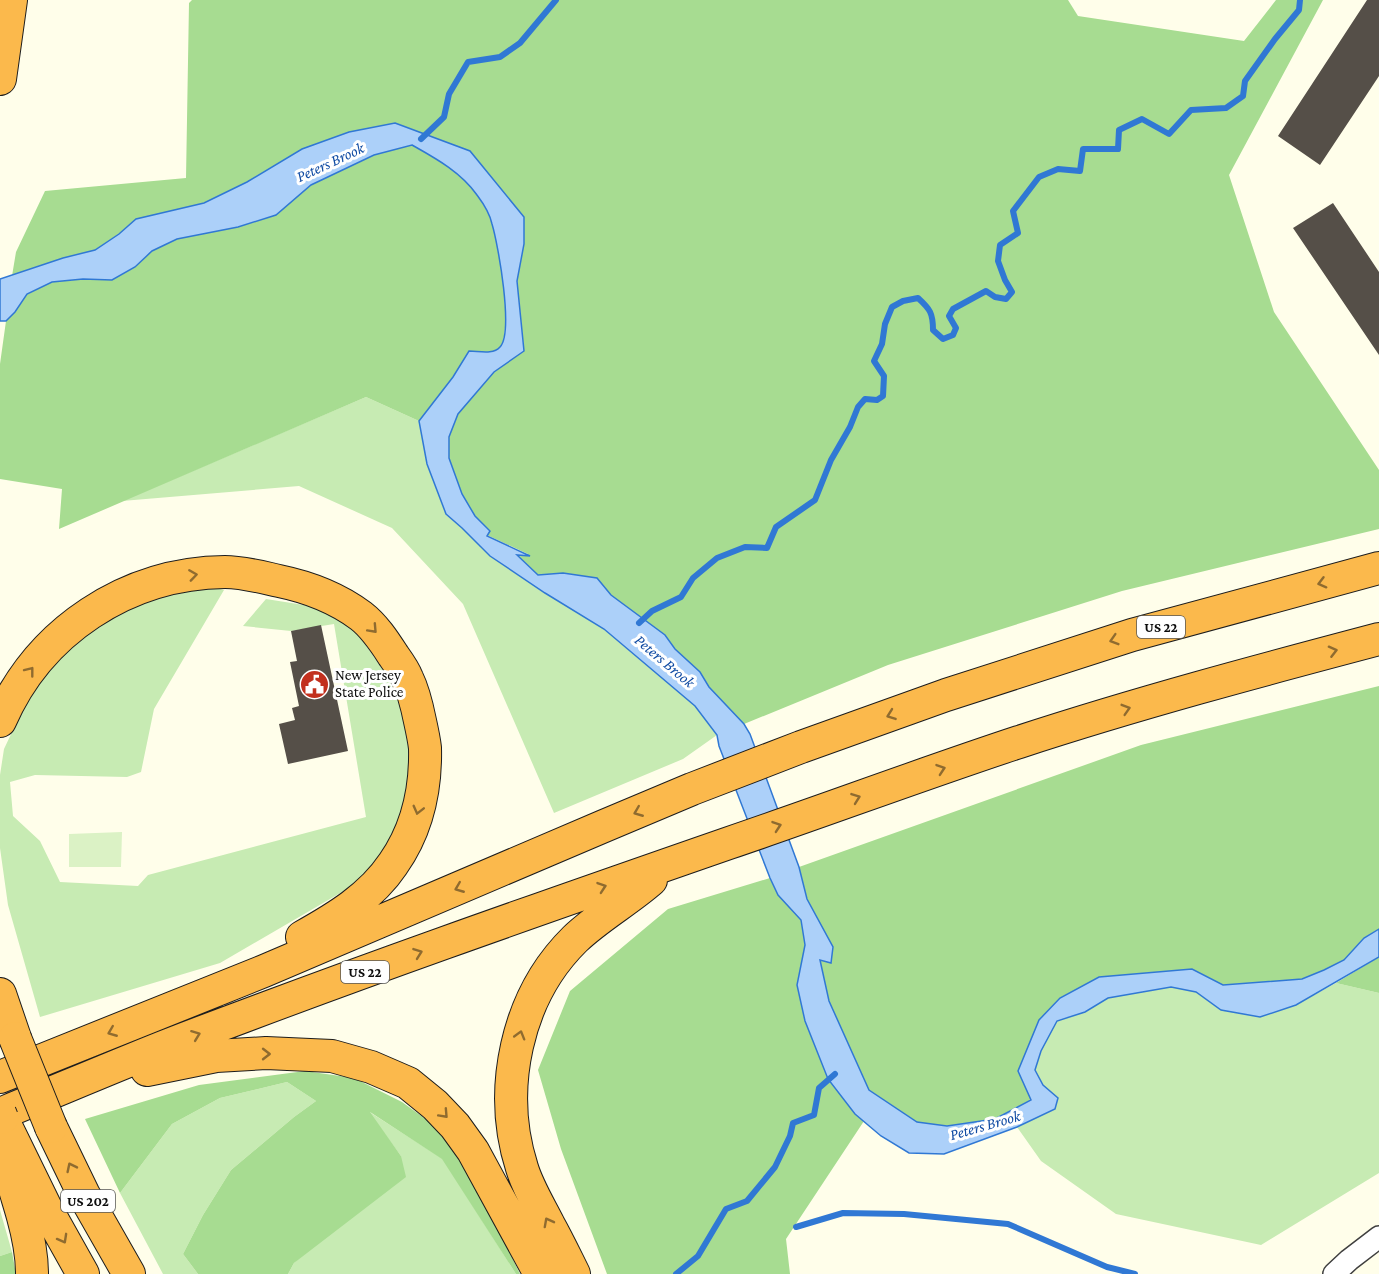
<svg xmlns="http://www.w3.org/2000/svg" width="1379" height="1274" viewBox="0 0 1379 1274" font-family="'Crimson Pro',serif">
<rect width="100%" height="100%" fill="#fffeea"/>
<path fill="#c7ebb3" d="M366 397 419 421 427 464 446 515 462 528 490 556 545 593 604 629 695 705 717 735 683 759 554 813 463 604 392 528 299 486 122 501Z
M202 584 224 590 154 709 141 772 127 777 35 775 10 782 13 816 40 841 60 882 138 886 148 875 366 817 334 624 291 631 243 626 266 599 329 609 350 622 396 689 413 750 403 818 373 871 354 885 220 963 40 1017 8 905 0 848V775L4 749 39 675 114 610Z
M1336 983 1379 993V1173L1261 1245 1116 1214 1041 1161 1017 1127 1055 1109 1058 1098 1043 1085 1035 1070 1041 1051 1057 1020 1085 1012 1108 998 1171 987 1196 992 1221 1010 1296 1005Z
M287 1082 316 1101 294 1117 231 1170 203 1215 183 1254 198 1274H163L120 1193 172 1124 220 1098Z
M368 1111 443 1159 516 1274H288L294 1263 401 1156Z
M0 1210 12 1252 0 1256Z"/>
<path fill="#a7dc91" d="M192 0H1068L1078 16 1244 41 1276 0H1323L1229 175 1274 312 1379 470V529L1122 591 888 665 744 724 709 687 700 672 675 649 665 635 611 595 597 578 563 573 538 575 516 554H528L487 535 489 531 475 516 462 494 449 458V437L458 414 494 372 524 350 517 281 524 244V217L470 151 395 123 247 182 204 203 136 219 119 234 95 250 63 258 12 276 16 252 45 191 186 178 189 3Z
M412 145C435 158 461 172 477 195 482 202 487 211 491 219 499 237 513 333 500 347 493 355 479 351 469 351L453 377 419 421 366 397 59 529 62 489 0 479V364L6 321 15 312 27 294 52 282 83 279 112 280 135 267 152 251 177 239 238 227 276 215 311 185 374 155Z
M1379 686V929L1364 938 1344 960 1324 970 1302 979 1223 985 1192 969 1099 977 1060 998 1039 1020 1032 1099 995 1119 947 1126 917 1122 869 1090 829 1001 820 960 833 947 807 899 799 867 1141 745Z
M770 878 778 895 801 920 805 945 797 985 805 1021 828 1079 855 1114 864 1121 786 1239 790 1274H607L561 1149 538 1070 570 991 668 909Z
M1379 957V993L1336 983Z
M305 1071 354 1078 402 1102 455 1140 520 1274H516L442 1159 370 1112 401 1156 406 1177 294 1263 288 1274H198L183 1254 203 1215 231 1170 294 1117 316 1101 287 1082 220 1098 172 1124 120 1193 85 1119 199 1085Z
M12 1252 16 1274H0V1256Z"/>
<path fill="#dbf2c5" d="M122 832 121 867H69V834Z"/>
<path fill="#acd0f9" stroke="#3078d4" stroke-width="1.5" d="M395 123 470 151 524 217V244L517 281 524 351 494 372 458 414 449 437V458L462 494 475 516 490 531 487 536 530 556 517 555 538 575 563 573 597 578 611 595 665 635 675 649 700 672 709 687 744 724 750 734 799 867 807 899 833 947 831 963 820 960 829 1001 869 1090 917 1122 947 1126 995 1119 1031 1100 1018 1071 1039 1020 1060 998 1099 977 1192 969 1223 985 1302 979 1324 970 1344 960 1364 938 1379 929V957L1296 1005 1260 1017 1221 1010 1196 992 1171 987 1108 998 1085 1012 1057 1021 1041 1051 1035 1070 1043 1085 1058 1098 1055 1109 1017 1127 944 1154 909 1153 881 1136 855 1114 828 1079 805 1021 797 985 805 945 801 920 778 895 770 878 719 746 717 735 695 706 604 629 545 593 490 556 462 528 446 514 427 464 419 421 453 377 469 351C479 351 493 355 500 347 514 332 498 244 492 224 490 214 483 203 477 195 461 172 435 158 412 145L374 155 311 185 276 215 238 227 177 239 152 251 135 267 112 280 83 279 52 282 27 294 15 312 6 321H0V279L63 258 95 250 119 234 136 219 204 203 247 182 302 149 349 132Z"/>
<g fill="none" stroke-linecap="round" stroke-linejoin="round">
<path stroke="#3078d4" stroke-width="6" d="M421 139 444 117 449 94 468 62 500 57 520 43 556 0
M639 623 652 611 681 597 693 578 717 558 745 547 767 548 776 527 815 500 831 460 850 427 858 407 865 399 877 400 883 396 884 376 874 361 882 344 885 324 892 307 903 301 918 298C930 309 933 313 933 330L943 339 953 335 956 328 949 316 953 309 986 291 995 297 1006 299 1012 292 1005 280 998 261 1000 245 1018 233 1013 211 1039 177 1058 169 1080 171 1083 149H1118L1119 130 1142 119 1169 134 1191 110 1226 108 1243 96 1245 81 1275 39 1299 10 1300 0
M796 1227 843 1213 904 1214 1008 1224 1107 1267 1135 1274
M676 1274 698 1256 726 1209 747 1201 775 1167 790 1136 793 1123 814 1115 819 1088 835 1074"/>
</g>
<path fill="#554f48" d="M1367 0H1379V76L1320 165 1278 136Z
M1333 203 1379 272V355L1293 228Z
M321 625 348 751 288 764 279 724 295 720 292 708 299 706 290 662 297 661 291 631Z"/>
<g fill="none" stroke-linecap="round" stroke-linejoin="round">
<defs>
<path id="minor" d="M1334 1274 1349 1260 1379 1237"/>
<path id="highway" d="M0 79 11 0
M0 721C39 631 127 573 225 572 243 572 261 577 279 581 308 587 337 598 361 616 374 626 384 641 393 655 398 662 404 670 407 678 414 692 417 706 420 721 422 730 424 739 425 748 426 789 417 830 393 864 371 897 336 918 302 937
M0 994 15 1038
M147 1070 216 1056 266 1053 332 1056 371 1067 408 1083 435 1105 455 1126 473 1151 540 1274
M0 1077 264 971 604 826 692 789 801 747 946 695 1132 635 1379 568
M0 1114C54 1092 108 1069 163 1047 350 975 539 909 729 843 826 810 922 774 1019 742 1138 703 1258 671 1379 639
M2 1118 46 1208 83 1274
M51 1127 84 1195 129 1274
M8 1160C11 1180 18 1198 23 1217 28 1235 32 1255 32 1274
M574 1274C566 1258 558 1241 549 1225 540 1207 528 1188 522 1168 497 1090 516 997 575 939 598 917 627 901 651 880"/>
</defs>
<use href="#minor" stroke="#3f3f3f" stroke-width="24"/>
<use href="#highway" stroke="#1d1d1d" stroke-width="34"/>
<use href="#minor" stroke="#fff" stroke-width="21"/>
<use href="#highway" stroke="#fbb94c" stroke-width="32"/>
<defs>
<path id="highway-bridge" d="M15 1038 51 1127
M0 1113 2 1118"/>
</defs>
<use href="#highway-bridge" stroke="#1d1d1d" stroke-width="34" stroke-linecap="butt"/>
<use href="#highway-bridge" stroke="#fbb94c" stroke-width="32"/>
</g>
<defs><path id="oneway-chevron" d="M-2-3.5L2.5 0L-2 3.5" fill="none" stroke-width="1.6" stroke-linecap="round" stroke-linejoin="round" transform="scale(1.5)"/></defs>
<g stroke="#8f6b2f">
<use href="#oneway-chevron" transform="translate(193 575) rotate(-8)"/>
<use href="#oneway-chevron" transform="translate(1322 583) rotate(165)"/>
<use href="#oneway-chevron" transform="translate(373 629) rotate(47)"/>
<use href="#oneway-chevron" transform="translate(1114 640) rotate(163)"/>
<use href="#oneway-chevron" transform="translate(1333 651) rotate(-14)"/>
<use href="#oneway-chevron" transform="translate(30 671) rotate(-52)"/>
<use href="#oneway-chevron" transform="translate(1126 709) rotate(-17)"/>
<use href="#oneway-chevron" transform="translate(891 715) rotate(160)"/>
<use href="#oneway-chevron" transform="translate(941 769) rotate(-19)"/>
<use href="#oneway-chevron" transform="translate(856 798) rotate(-20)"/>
<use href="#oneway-chevron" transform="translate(418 810) rotate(104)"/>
<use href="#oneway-chevron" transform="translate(638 812) rotate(158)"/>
<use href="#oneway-chevron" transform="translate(777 826) rotate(-19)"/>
<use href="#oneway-chevron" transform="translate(602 887) rotate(-19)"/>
<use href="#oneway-chevron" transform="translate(459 888) rotate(158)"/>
<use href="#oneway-chevron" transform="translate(418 953) rotate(-20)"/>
<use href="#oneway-chevron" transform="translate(112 1032) rotate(158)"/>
<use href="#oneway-chevron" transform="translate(196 1035) rotate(-21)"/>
<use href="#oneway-chevron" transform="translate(520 1035) rotate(-74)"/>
<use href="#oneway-chevron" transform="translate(266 1054)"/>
<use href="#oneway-chevron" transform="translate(444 1114) rotate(47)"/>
<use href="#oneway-chevron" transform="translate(71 1167) rotate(-116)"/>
<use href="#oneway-chevron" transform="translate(548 1222) rotate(-118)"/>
<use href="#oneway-chevron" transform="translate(63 1239) rotate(61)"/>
</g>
<defs>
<symbol id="civic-disc" viewBox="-11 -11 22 22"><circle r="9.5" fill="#c2301e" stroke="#fff"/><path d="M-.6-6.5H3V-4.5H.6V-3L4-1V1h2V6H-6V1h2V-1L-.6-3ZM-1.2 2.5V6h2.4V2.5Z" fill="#fff"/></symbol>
</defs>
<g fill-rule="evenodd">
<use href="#civic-disc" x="298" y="668" width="33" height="33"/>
</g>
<g text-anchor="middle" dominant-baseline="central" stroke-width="6" stroke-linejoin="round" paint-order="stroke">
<g fill="#fff" stroke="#555" stroke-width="1.5">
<rect x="1137" y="616" width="48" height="22" rx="4.5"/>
<rect x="341" y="961" width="48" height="22" rx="4.5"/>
<rect x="61" y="1190" width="54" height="22" rx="4.5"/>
</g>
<g font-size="14" font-weight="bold" fill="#0c0c0c">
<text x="1161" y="627">US 22</text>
<text x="365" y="972">US 22</text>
<text x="88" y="1201">US 202</text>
</g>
<g font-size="15" fill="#0c0c0c" stroke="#fff" text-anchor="start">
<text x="335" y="675">New Jersey<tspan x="335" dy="17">State Police</tspan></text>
</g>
<g font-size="16" font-style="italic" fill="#104ba3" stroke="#fff">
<text transform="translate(330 162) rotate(-25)">Peters Brook</text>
<text transform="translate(665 661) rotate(40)">Peters Brook</text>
<text transform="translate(985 1125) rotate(-16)">Peters Brook</text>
</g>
</g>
</svg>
